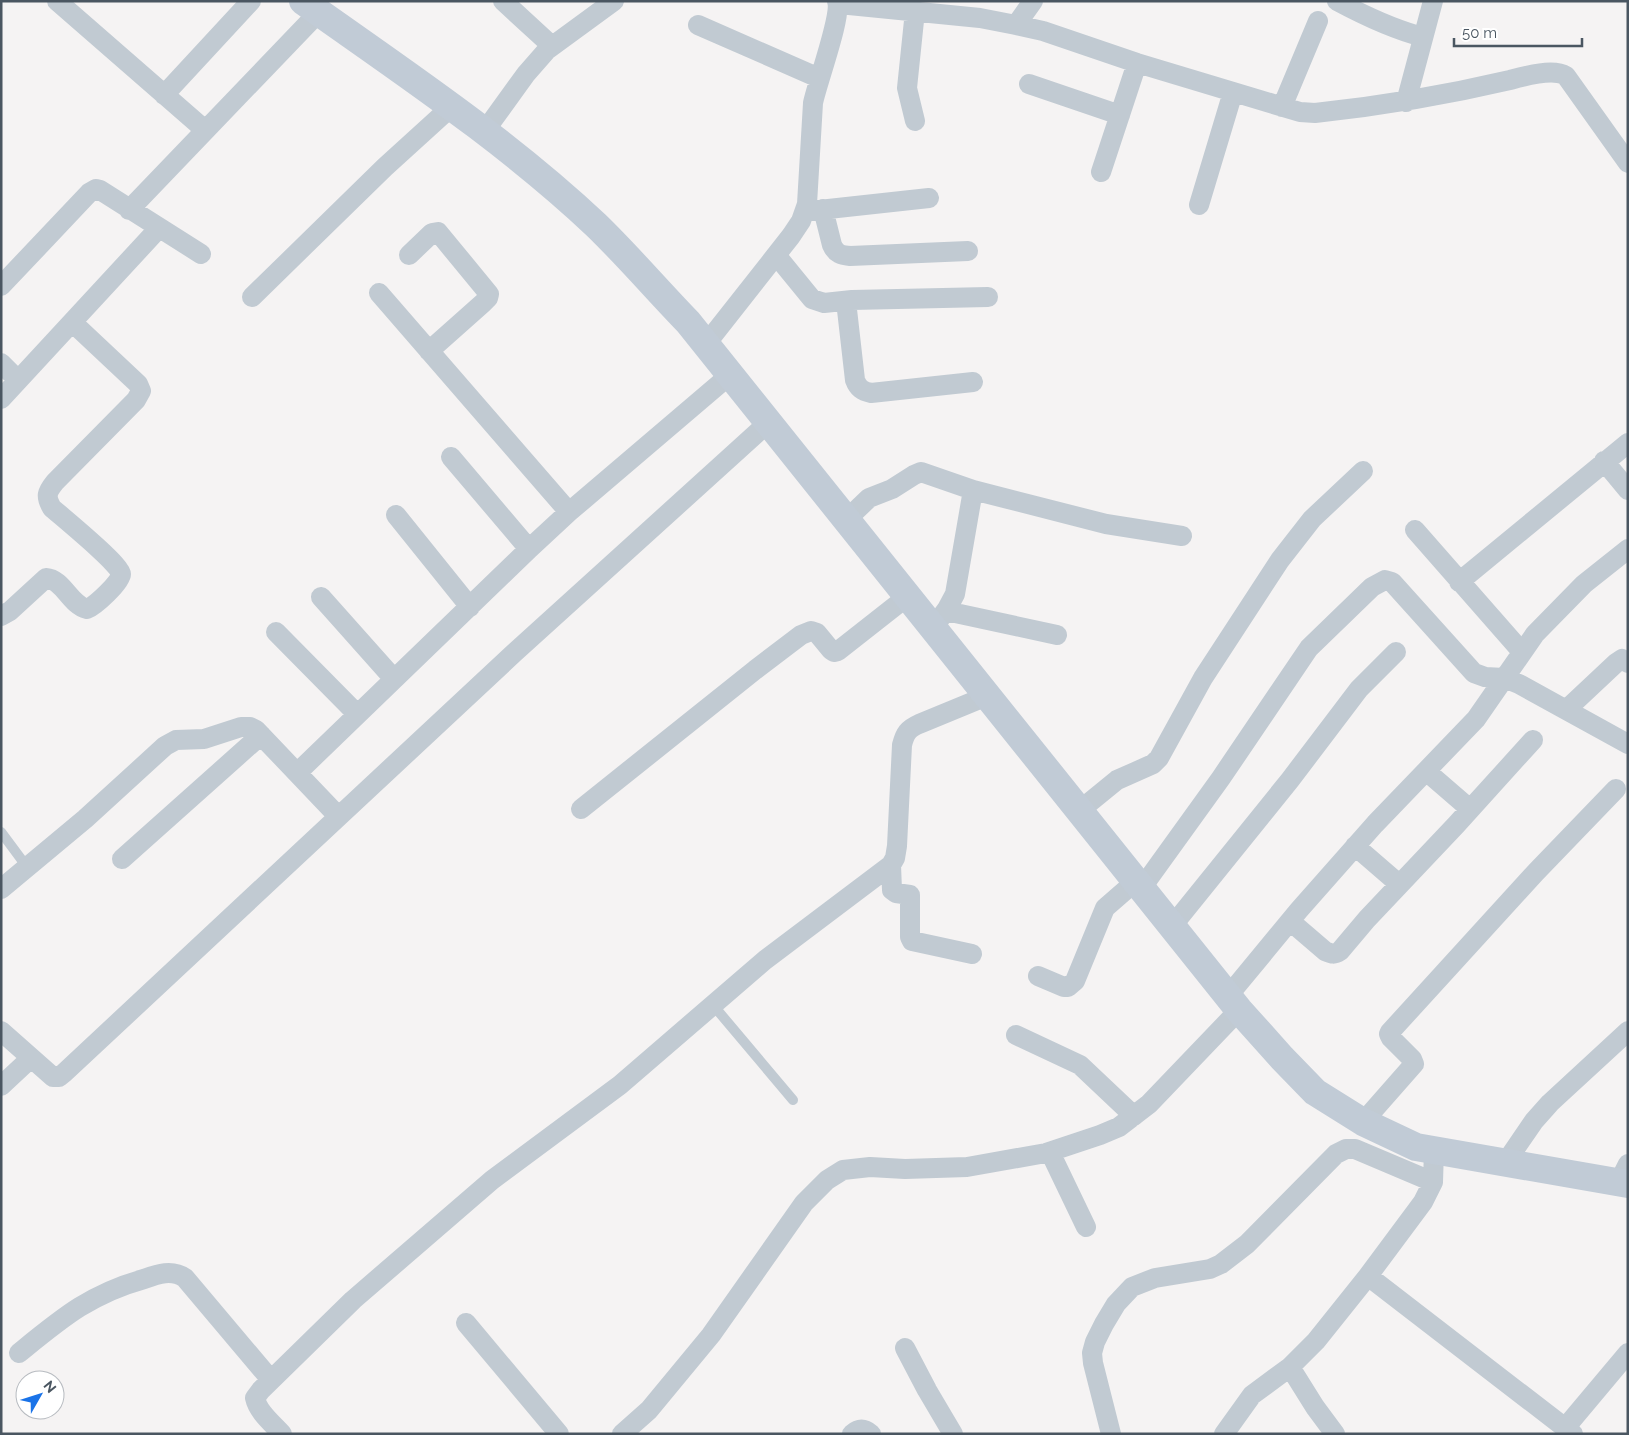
<svg xmlns="http://www.w3.org/2000/svg" width="1629" height="1435" viewBox="0 0 1629 1435" font-family="Raleway,sans-serif">
<rect width="100%" height="100%" fill="#f5f3f3"/>
<g fill="none" stroke-linecap="round" stroke-linejoin="round">
<path stroke="#c1cad2" stroke-width="10" d="M1 832 27 867
M713 1005 793 1100"/>
<path stroke="#c1cad2" stroke-width="20" d="M57 1 205 130
M503 1 552 46
M1337 1C1365 16 1392 29 1423 37
M839 4 980 18 1016 25 1043 31 1137 63 1300 112 1315 113C1381 106 1446 95 1510 80 1525 76 1553 68 1566 76L1628 163
M698 25 819 78
M1016 25 1033 1
M1029 84 1120 115
M164 95 251 1
M1406 102 1433 1
M1282 107 1318 21
M915 121 907 88 915 11
M484 132 526 74 547 50 614 1
M1101 172 1137 63
M1199 205 1233 92
M823 209 832 245C836 254 841 255 850 256L968 251
M129 210 319 12
M810 211 929 198
M409 255 432 233 438 232 489 294 488 298 483 303 429 351
M776 255 812 299 824 303 852 300 988 297
M1 286 89 193 96 189 100 190 201 254
M379 293 569 512
M252 297 385 167 451 107
M846 301 855 380C858 388 862 391 871 393L973 382
M706 344 791 236 801 221 807 204 813 103C817 83 842 16 837 1
M1 363 18 380
M1 399 159 228
M451 457 529 549
M1604 461 1628 490
M396 515 470 607
M846 520 869 498 892 489 914 475 921 472 973 490 1106 524 1182 536
M1415 530 1522 652
M1459 582 1628 443
M321 597 394 679
M946 611 1057 635
M1 616 10 611 46 578C63 579 70 605 87 609 95 606 121 582 121 574 121 565 61 516 52 508 45 496 47 492 55 482L136 400 141 391 138 384 72 322
M933 628 947 609 955 594 973 490
M276 632 357 714
M1567 709 1616 663 1622 659 1628 663
M1426 771 1470 809
M297 773 529 549 569 512 731 374
M581 809 755 670 801 635 811 631 817 633 831 650 834 652 838 651 908 596
M1079 811 1117 780 1153 764 1159 758 1203 678 1280 560 1312 519 1363 471
M1355 846 1399 884
M122 859 261 735
M891 865 892 890 896 893 910 895V937L912 941 972 954
M1 889 85 819 165 746 176 740 204 739 241 727H250L256 730 338 816
M1141 889 1221 778 1309 648 1372 587 1385 580 1392 582 1474 673 1485 677 1504 678 1519 684 1628 744
M1290 921 1325 951C1332 954 1334 955 1340 951L1367 919 1456 825 1533 740
M1173 925 1290 780 1359 689 1396 652
M1038 976 1064 987H1068L1075 981 1105 908 1136 881
M1228 996 1299 910 1375 824 1476 719 1535 634 1584 584 1628 549
M1 1031 53 1077H59L64 1073 514 653 769 422
M1016 1035 1080 1065 1134 1116
M1 1086 31 1058
M1363 1122 1414 1064 1412 1059 1391 1038 1389 1034 1390 1032 1536 872 1616 789
M1050 1152 1086 1227
M1506 1162 1534 1121 1550 1103 1628 1031
M1619 1182 1628 1164
M1368 1276 1573 1434
M466 1323 559 1434
M905 1348 927 1390 953 1434
M19 1353C62 1318 90 1294 144 1279 158 1274 172 1269 185 1278L271 1380
M1290 1367 1315 1407 1335 1434
M1565 1428 1628 1353
M282 1434C272 1423 258 1412 255 1398L261 1390 353 1300 492 1180 620 1085 765 960 891 865 895 858 897 846 902 745C905 733 908 729 919 724L987 696
M622 1434 649 1410 711 1335 804 1203 827 1180 843 1170 870 1167 905 1169 967 1167 1046 1153 1100 1135 1119 1127 1149 1104 1239 1010
M852 1434C859 1428 864 1428 871 1434
M1111 1434 1093 1363 1092 1353 1095 1342 1104 1324 1116 1304 1132 1287 1155 1278 1210 1269 1221 1264 1247 1244 1336 1154 1346 1149H1355L1433 1182
M1224 1434 1252 1395 1290 1367 1316 1341 1368 1276 1423 1202 1433 1182 1434 1150"/>
<path stroke="#c1cbd6" stroke-width="28" d="M303 1C403 72 507 141 596 225 628 256 657 290 688 322L1239 1010 1282 1058 1315 1092 1363 1122 1416 1147 1628 1184"/>
</g>
<rect width="1629" height="1435" fill="none" stroke="#4a5661" stroke-width="5"/>
<g transform="translate(40 1395) rotate(51)"><circle r="24" fill="#ffffff" stroke="#b7bbc0"/>
<path d="M0-4L9 19L0 12L-9 19Z" fill="#1a73e8"/>
<text y="-8" font-size="14" font-weight="bold" text-anchor="middle" fill="#4a5661">N</text>
</g>
<path d="M1454 38v8h128v-8" fill="none" stroke="#4a5661" stroke-width="2.5"/>
<text x="1462" y="38" font-size="15" fill="#4a5661" stroke="#ffffff" stroke-width="4" paint-order="stroke">50 m</text>
</svg>
